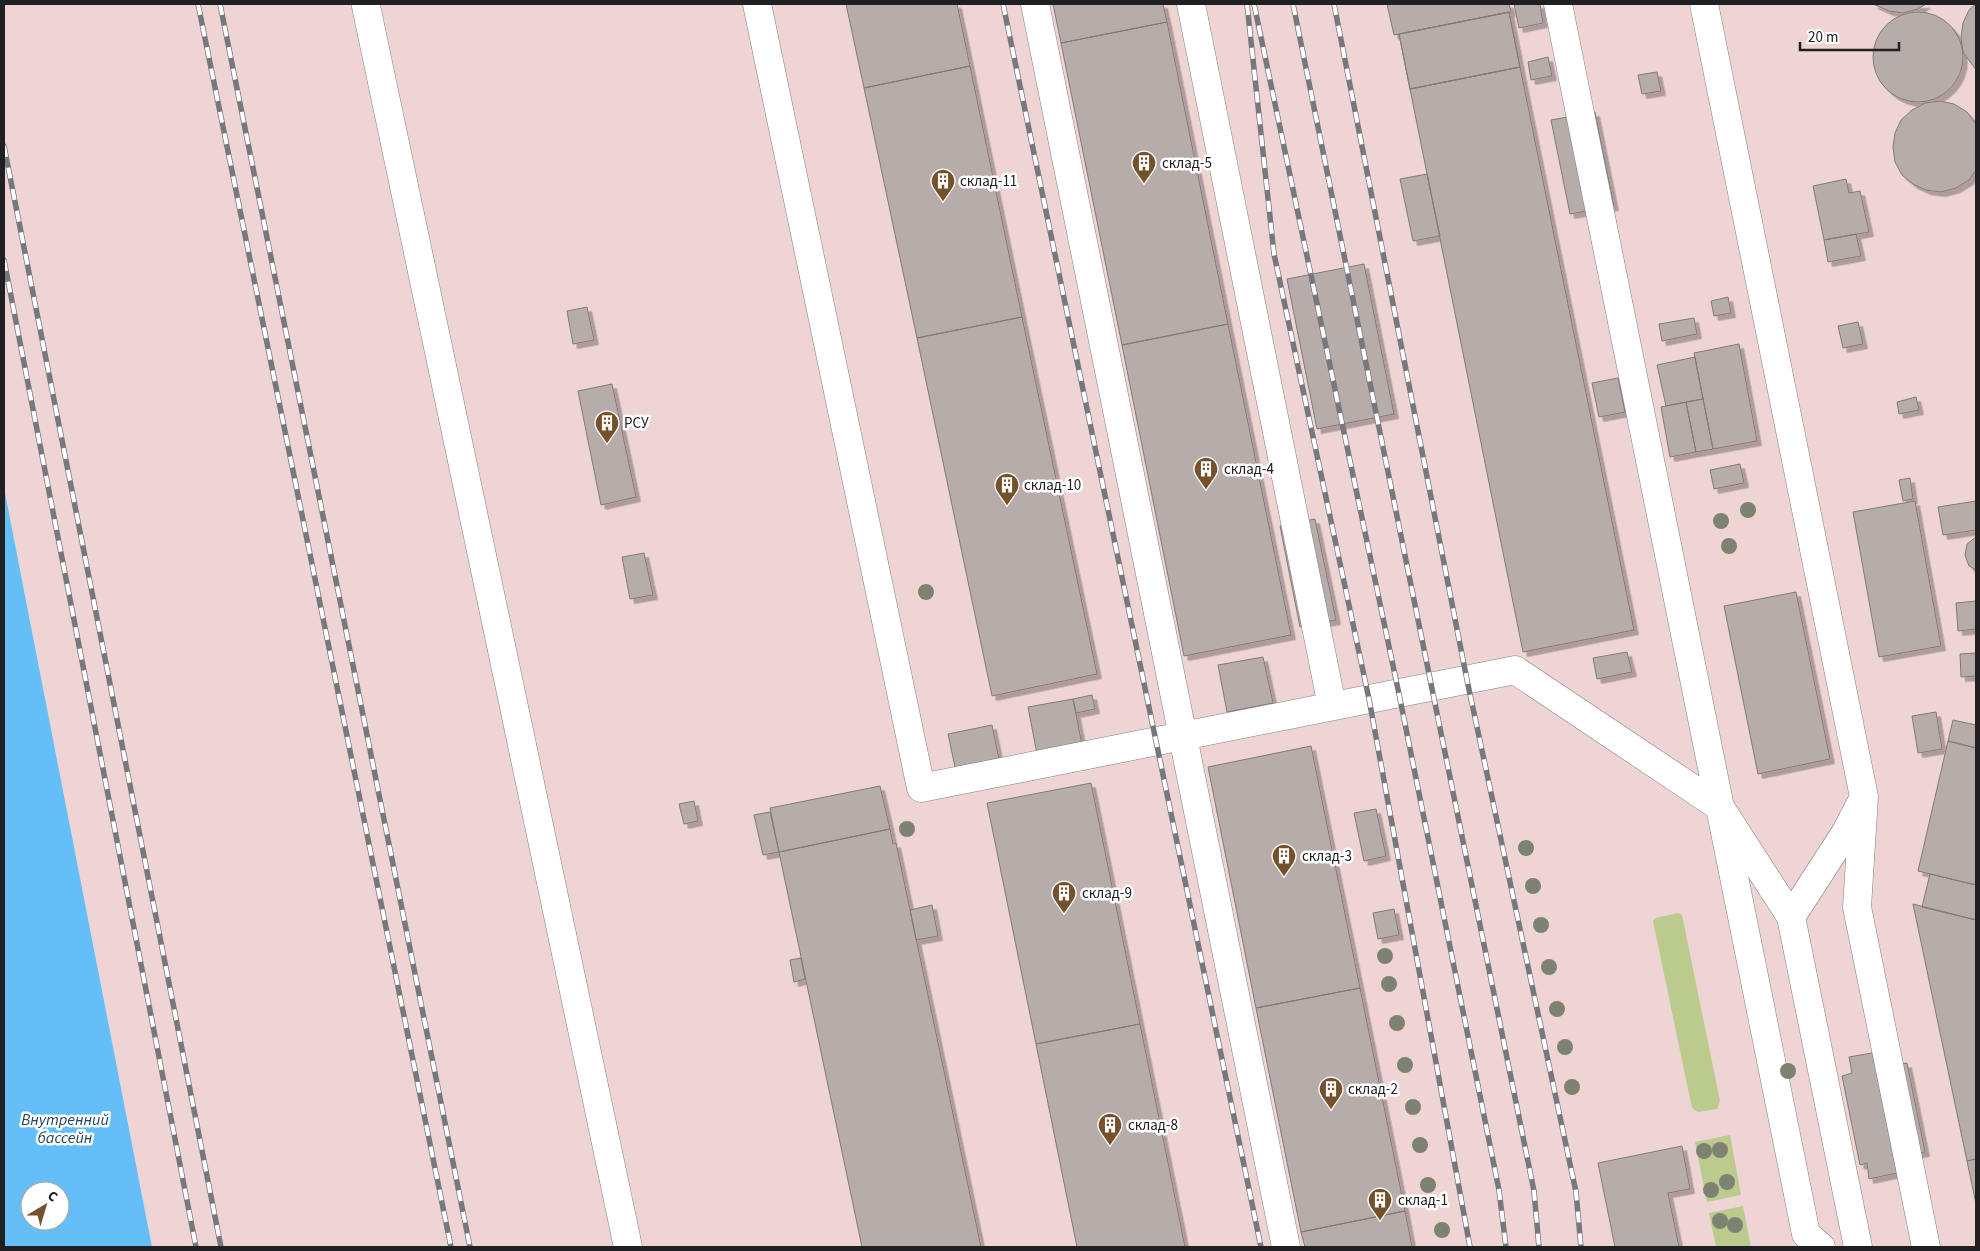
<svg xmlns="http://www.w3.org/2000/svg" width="1980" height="1251" viewBox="0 0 1980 1251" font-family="'Source Sans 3',sans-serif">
<defs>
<filter id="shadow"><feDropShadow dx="4.5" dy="4.5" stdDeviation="0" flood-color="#0004"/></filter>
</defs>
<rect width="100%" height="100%" fill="#e4e4ee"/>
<path fill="#efd4d4" d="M4 4H1976V1247H152L4 488Z"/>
<path fill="#bacb8d" d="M1678 913 1682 915 1720 1101 1717 1109 1698 1112 1692 1108 1653 921 1656 918Z
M1730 1135 1741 1195 1707 1202 1695 1142Z
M1743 1206 1751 1247H1716L1709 1213Z"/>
<path fill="#64bef8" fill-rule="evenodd" d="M4 488 152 1247H4ZM30 1191H60V1221H30Z"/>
<path fill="#b6aca9" stroke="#837977" filter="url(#shadow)" d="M846 4H957L970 66 864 88Z
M1053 4H1163L1167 22 1061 43Z
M1387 4H1509L1511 12 1394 35Z
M1514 4H1540L1543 23 1519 28Z
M1873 4H1926L1918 9 1903 13 1889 11Z
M1976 4V70L1963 52 1961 38 1963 23 1969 10Z
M1509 12 1520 67 1410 89 1399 34Z
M1509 12 1520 67 1410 89 1399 34Z
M1873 57a45 45 0 1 1 90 0a45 45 0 1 1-90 0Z
M1167 22 1228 324 1122 345 1061 43Z
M1548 57 1552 76 1531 80 1528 62Z
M970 66 1022 317 917 338 864 88Z
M1520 67 1634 630 1523 652 1410 89Z
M1657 72 1661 91 1642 94 1638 75Z
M1940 101 1954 104 1967 112 1976 124V170L1969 180 1956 188 1941 192 1926 190 1913 184 1902 175 1895 162 1893 147 1895 133 1901 120 1912 110 1925 103Z
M1595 112 1614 206 1570 214 1551 120Z
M1427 174 1440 236 1413 241 1400 179Z
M1846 179 1849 193 1860 191 1869 232 1824 240 1813 186Z
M1856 234 1861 256 1828 262 1824 240Z
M1364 264 1394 414 1317 429 1287 279Z
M1728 297 1731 313 1714 316 1711 301Z
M587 307 594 340 573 344 567 311Z
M1022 317 1097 674 992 696 917 338Z
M1694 318 1697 334 1662 341 1659 324Z
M1858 322 1863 344 1843 348 1838 326Z
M1228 324 1291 635 1184 656 1122 345Z
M1739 344 1757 441 1713 449 1694 353Z
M1695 357 1703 399 1666 406 1657 365Z
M1618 378 1625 412 1599 417 1592 383Z
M612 384 636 497 601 505 578 391Z
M1916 397 1919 410 1899 414 1897 402Z
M1703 399 1713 449 1696 452 1686 402Z
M1686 402 1696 452 1670 457 1661 407Z
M1740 464 1744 483 1714 489 1710 470Z
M1910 478 1913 499 1903 501 1899 480Z
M1915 501 1941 646 1879 657 1853 512Z
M1976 501V530L1943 535 1938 507Z
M1315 519 1336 620 1300 627 1280 526Z
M1976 537V570L1969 566 1965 555 1967 544Z
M644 553 653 595 630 599 622 557Z
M1796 592 1830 759 1758 774 1724 606Z
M1976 601V629L1958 631 1956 603Z
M1627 652 1632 672 1597 679 1593 658Z
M1976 653V676L1961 677 1960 654Z
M1263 657 1273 703 1227 712 1218 665Z
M1092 695 1095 709 1076 713 1073 699Z
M1073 699 1082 745 1037 754 1028 707Z
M1936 712 1942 749 1918 753 1912 716Z
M1953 720 1976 725V748L1948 741Z
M992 725 999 759 955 767 948 734Z
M1948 741 1976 748V885L1918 871Z
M1311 746 1360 988 1256 1008 1208 767Z
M1091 783 1140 1024 1036 1044 987 803Z
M880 786 890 829 779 852 770 808Z
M694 801 698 821 684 824 679 804Z
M1376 809 1386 856 1364 861 1354 813Z
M770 812 779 852 763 855 754 815Z
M890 829 893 844 896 843 981 1247H862L779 852Z
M1930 874 1976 885V920L1922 907Z
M1913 904 1976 920V1159L1967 1161Z
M932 905 938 936 916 940 910 910Z
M1394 909 1399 935 1378 939 1373 913Z
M801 958 805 979 794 982 790 960Z
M1360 988 1405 1211 1301 1232 1256 1008Z
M1140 1024 1185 1247H1077L1036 1044Z
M1872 1053 1876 1069 1907 1063 1925 1152 1894 1158 1897 1173 1869 1179 1867 1163 1860 1165 1842 1076 1852 1073 1849 1057Z
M1682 1146 1690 1189 1668 1193 1679 1247H1615L1598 1163Z
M1976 1159V1204L1967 1161Z
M1405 1211 1412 1247H1305L1301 1232Z"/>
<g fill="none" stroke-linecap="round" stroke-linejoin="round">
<defs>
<path id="minor" d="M757 4 921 788 1515 670 1720 807 1791 917 1858 1247
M1035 4 1286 1247
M1191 4 1332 706
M1558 4 1806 1234 1821 1247
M1704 4 1864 797 1857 907 1926 1247
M366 6 628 1247
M1791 917 1846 832 1860 805"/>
</defs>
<use href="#minor" stroke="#7f7f87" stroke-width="29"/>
<use href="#minor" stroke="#fff" stroke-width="28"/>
<defs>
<path id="rail" d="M198 4 451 1247
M220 4 470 1247
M1003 4 1261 1247
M1247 4 1274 254 1369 699 1470 1247
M1254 4 1399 694 1499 1190 1506 1247
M1293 4 1534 1191 1539 1247
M1334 4 1467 680 1576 1192 1581 1247
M4 146 221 1247
M4 260 196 1247"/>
</defs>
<use href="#rail" stroke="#77777d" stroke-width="5.5"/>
<use href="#rail" stroke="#fff" stroke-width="4" stroke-dasharray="11" stroke-linecap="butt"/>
</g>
<g fill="#7e8272">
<circle cx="1748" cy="510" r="8"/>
<circle cx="1721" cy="521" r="8"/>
<circle cx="1729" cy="546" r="8"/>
<circle cx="926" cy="592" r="8"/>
<circle cx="907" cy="829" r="8"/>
<circle cx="1526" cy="848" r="8"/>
<circle cx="1533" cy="886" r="8"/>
<circle cx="1541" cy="925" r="8"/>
<circle cx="1385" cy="956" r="8"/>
<circle cx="1549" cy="967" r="8"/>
<circle cx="1389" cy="984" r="8"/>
<circle cx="1557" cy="1009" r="8"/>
<circle cx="1397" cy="1023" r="8"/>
<circle cx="1565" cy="1047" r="8"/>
<circle cx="1405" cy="1065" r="8"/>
<circle cx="1788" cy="1071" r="8"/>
<circle cx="1572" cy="1087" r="8"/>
<circle cx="1413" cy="1107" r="8"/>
<circle cx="1420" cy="1145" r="8"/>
<circle cx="1720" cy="1150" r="8"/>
<circle cx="1704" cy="1151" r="8"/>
<circle cx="1727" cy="1182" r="8"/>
<circle cx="1428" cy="1185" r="8"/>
<circle cx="1711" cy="1190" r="8"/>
<circle cx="1720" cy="1221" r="8"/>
<circle cx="1735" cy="1225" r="8"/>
<circle cx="1442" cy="1230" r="8"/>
</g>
<defs>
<symbol id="building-pin" viewBox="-11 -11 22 30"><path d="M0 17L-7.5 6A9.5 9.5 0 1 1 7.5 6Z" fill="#74512a" stroke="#fff"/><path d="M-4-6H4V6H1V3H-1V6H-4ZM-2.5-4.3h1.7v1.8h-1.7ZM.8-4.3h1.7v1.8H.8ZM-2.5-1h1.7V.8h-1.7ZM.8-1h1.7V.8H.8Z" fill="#fff"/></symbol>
</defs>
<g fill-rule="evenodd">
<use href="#building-pin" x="1130" y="149" width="28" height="38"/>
<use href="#building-pin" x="929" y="167" width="28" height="38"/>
<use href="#building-pin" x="593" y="409" width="28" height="38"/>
<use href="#building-pin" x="1192" y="455" width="28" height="38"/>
<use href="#building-pin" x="993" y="471" width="28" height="38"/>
<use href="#building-pin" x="1270" y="842" width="28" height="38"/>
<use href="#building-pin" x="1050" y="879" width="28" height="38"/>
<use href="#building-pin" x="1317" y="1075" width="28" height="38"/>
<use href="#building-pin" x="1096" y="1111" width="28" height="38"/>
<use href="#building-pin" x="1366" y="1186" width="28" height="38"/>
</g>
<g text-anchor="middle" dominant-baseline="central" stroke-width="5" stroke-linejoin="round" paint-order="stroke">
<g font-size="15" fill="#202023" stroke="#fff" text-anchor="start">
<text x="1162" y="163">склад-5</text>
<text x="960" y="181">склад-11</text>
<text x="624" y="423">РСУ</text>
<text x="1224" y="469">склад-4</text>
<text x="1024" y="485">склад-10</text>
<text x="1302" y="856">склад-3</text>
<text x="1082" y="893">склад-9</text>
<text x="1348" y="1089">склад-2</text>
<text x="1128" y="1125">склад-8</text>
<text x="1398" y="1200">склад-1</text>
</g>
<g font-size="16" font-style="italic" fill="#224760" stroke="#fff">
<text x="65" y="1120">Внутренний<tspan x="65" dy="18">бассейн</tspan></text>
</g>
</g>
<rect width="1980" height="1251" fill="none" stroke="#202023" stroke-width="10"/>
<g transform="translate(45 1206) rotate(38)"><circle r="24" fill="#ffffff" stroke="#a6a6a7"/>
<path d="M0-4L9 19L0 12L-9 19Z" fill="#74512a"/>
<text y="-8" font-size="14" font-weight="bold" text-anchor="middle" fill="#202023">С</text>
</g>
<path d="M1800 42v8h99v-8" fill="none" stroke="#202023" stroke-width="2.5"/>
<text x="1808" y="42" font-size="15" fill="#202023" stroke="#ffffff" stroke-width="4" paint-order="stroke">20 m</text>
</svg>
